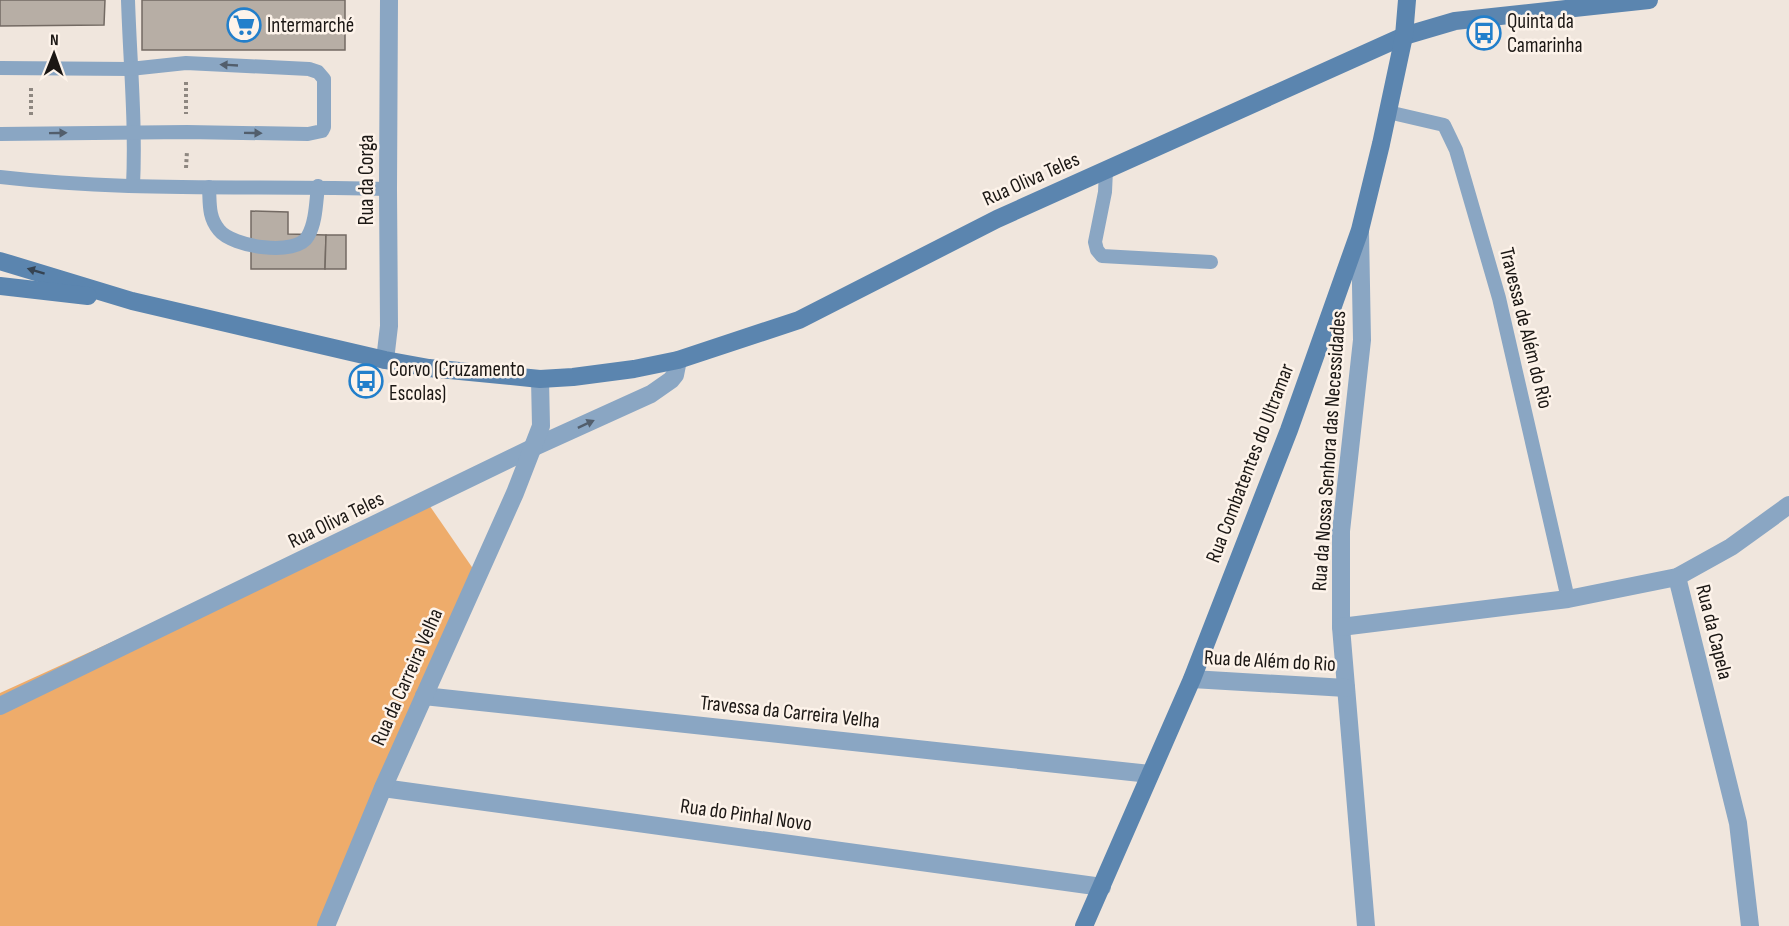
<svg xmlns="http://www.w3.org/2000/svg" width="1789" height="926" viewBox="0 0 1789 926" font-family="'Sofia Sans Condensed',sans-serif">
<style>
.green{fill:#eeac6b}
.building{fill:#b7aea5;stroke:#736a63;stroke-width:1.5}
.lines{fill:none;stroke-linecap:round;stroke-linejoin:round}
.path{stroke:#8e8780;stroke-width:4;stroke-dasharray:3 3;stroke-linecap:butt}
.service{stroke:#8aa6c3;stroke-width:14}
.minor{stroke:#8aa6c3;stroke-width:18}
.secondary{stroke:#5b85af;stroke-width:18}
.oneway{fill:#525e6c}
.oneway2{fill:#354352}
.labels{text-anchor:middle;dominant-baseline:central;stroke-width:5;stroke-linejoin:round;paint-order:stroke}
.poi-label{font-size:21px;fill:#1b1714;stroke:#fdf3ea;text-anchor:start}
.street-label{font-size:21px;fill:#1b1714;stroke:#fdf3ea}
</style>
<rect width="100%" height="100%" fill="#f0e6dd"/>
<path class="green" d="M 425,499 L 476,573 L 329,926 L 0,926 L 0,693 Z"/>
<g class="building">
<path d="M 0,0 L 105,0 L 104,25 L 0,26 Z"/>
<rect x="142" y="0" width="203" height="50"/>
<path d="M 251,211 L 288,212 L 288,234 L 326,235 L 325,269 L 251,269 Z"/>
<path d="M 326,235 L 346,235 L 346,269 L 325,269 Z"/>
</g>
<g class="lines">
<g class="path">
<path d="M 186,82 L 186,114"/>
<path d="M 31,115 L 31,86"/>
<path d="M 186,168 L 187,151"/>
</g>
<g class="service">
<path d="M 128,0 C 130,62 136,124 133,186"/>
<path d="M 0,68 L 130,69 L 186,63 L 309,69 L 318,72 L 324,79 L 324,127 L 322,131 L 308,134 L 187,132 L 0,134"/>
<path d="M 1388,112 L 1444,125 L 1456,150 L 1499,298 L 1568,599"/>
<path d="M 1106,170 L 1105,192 L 1095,242 L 1097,250 L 1102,256 L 1211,262"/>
<path d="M 0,177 C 128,192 259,185 388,189"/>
<path d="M 209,187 C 210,203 208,217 219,230 C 232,247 297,257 308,236 C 316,222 316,202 318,186"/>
</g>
<g class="minor">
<path d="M 1360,231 L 1362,340 L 1341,531 L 1341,627 L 1366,926"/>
<path d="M 385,360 L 389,326 L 388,189 L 389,0"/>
<path d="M 1677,577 L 1738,823 L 1750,926"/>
<path d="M 1341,627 L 1568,599 L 1677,577 L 1731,547 L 1789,505"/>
<path d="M 1192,679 L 1346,688"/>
<path d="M 424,696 L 1150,774"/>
<path d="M 0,706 L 532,448 L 651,394 L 671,380 L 675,375 L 678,360"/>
<path d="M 383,788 L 1102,887"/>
<path d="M 326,926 L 383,788 L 515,493 L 541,426 L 540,379"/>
</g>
<g class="secondary">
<path d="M 0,261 L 132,301 L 385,360 L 429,368 L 540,379 L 573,377 L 634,369 L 678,360 L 799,320 L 997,219 L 1404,36 L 1455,21 L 1649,0"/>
<path d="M 0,286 L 88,296"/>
<path d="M 1084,926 L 1192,679 L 1289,430 L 1360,230 L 1381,144 L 1404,36 L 1407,0"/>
</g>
</g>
<defs><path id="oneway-solid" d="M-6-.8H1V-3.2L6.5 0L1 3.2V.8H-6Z" transform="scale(1.5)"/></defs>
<g class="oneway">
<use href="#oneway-solid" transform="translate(229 65) rotate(-177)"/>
<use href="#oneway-solid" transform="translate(58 133) rotate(-1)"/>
<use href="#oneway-solid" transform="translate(253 133) rotate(1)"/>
<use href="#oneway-solid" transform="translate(586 424) rotate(-25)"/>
</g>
<use class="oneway2" href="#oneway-solid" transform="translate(36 271) rotate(-163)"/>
<defs>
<g id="supermarket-ring" transform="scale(1.725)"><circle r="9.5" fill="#fdf3ea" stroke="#227fcb" stroke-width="1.5"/><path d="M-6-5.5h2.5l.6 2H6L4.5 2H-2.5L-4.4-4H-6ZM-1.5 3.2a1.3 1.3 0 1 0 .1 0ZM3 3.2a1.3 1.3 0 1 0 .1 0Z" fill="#227fcb"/></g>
<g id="bus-ring" transform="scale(1.725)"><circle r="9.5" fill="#fdf3ea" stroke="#227fcb" stroke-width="1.5"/><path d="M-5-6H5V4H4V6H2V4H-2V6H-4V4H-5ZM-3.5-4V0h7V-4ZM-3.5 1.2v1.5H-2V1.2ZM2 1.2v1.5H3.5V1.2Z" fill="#227fcb"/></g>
</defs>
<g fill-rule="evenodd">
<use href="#supermarket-ring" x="244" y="25"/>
<use href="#bus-ring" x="1484" y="33"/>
<use href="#bus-ring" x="366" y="381"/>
</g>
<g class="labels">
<g class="poi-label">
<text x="1507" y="21">Quinta da<tspan x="1507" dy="24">Camarinha</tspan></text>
<text x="267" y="25">Intermarché</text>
<text x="389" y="369">Corvo (Cruzamento<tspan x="389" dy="24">Escolas)</tspan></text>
</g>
<g class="street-label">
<text transform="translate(1031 179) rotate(-24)">Rua Oliva Teles</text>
<text transform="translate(366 180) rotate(-90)">Rua da Corga</text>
<text transform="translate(1526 328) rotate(76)">Travessa de Além do Rio</text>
<text transform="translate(1329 451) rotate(-86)">Rua da Nossa Senhora das Necessidades</text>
<text transform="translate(1250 463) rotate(-69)">Rua Combatentes do Ultramar</text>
<text transform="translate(336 520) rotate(-26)">Rua Oliva Teles</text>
<text transform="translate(1714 632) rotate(76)">Rua da Capela</text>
<text transform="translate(1270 661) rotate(3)">Rua de Além do Rio</text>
<text transform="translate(407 677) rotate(-66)">Rua da Carreira Velha</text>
<text transform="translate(790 712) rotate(6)">Travessa da Carreira Velha</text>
<text transform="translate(746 815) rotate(8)">Rua do Pinhal Novo</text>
</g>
</g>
<g transform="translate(54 54) rotate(1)" stroke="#fdf3ea" stroke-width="4.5" paint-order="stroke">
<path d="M0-4.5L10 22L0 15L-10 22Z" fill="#1b1714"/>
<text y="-9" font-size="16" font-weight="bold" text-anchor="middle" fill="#1b1714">N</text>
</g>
</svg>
